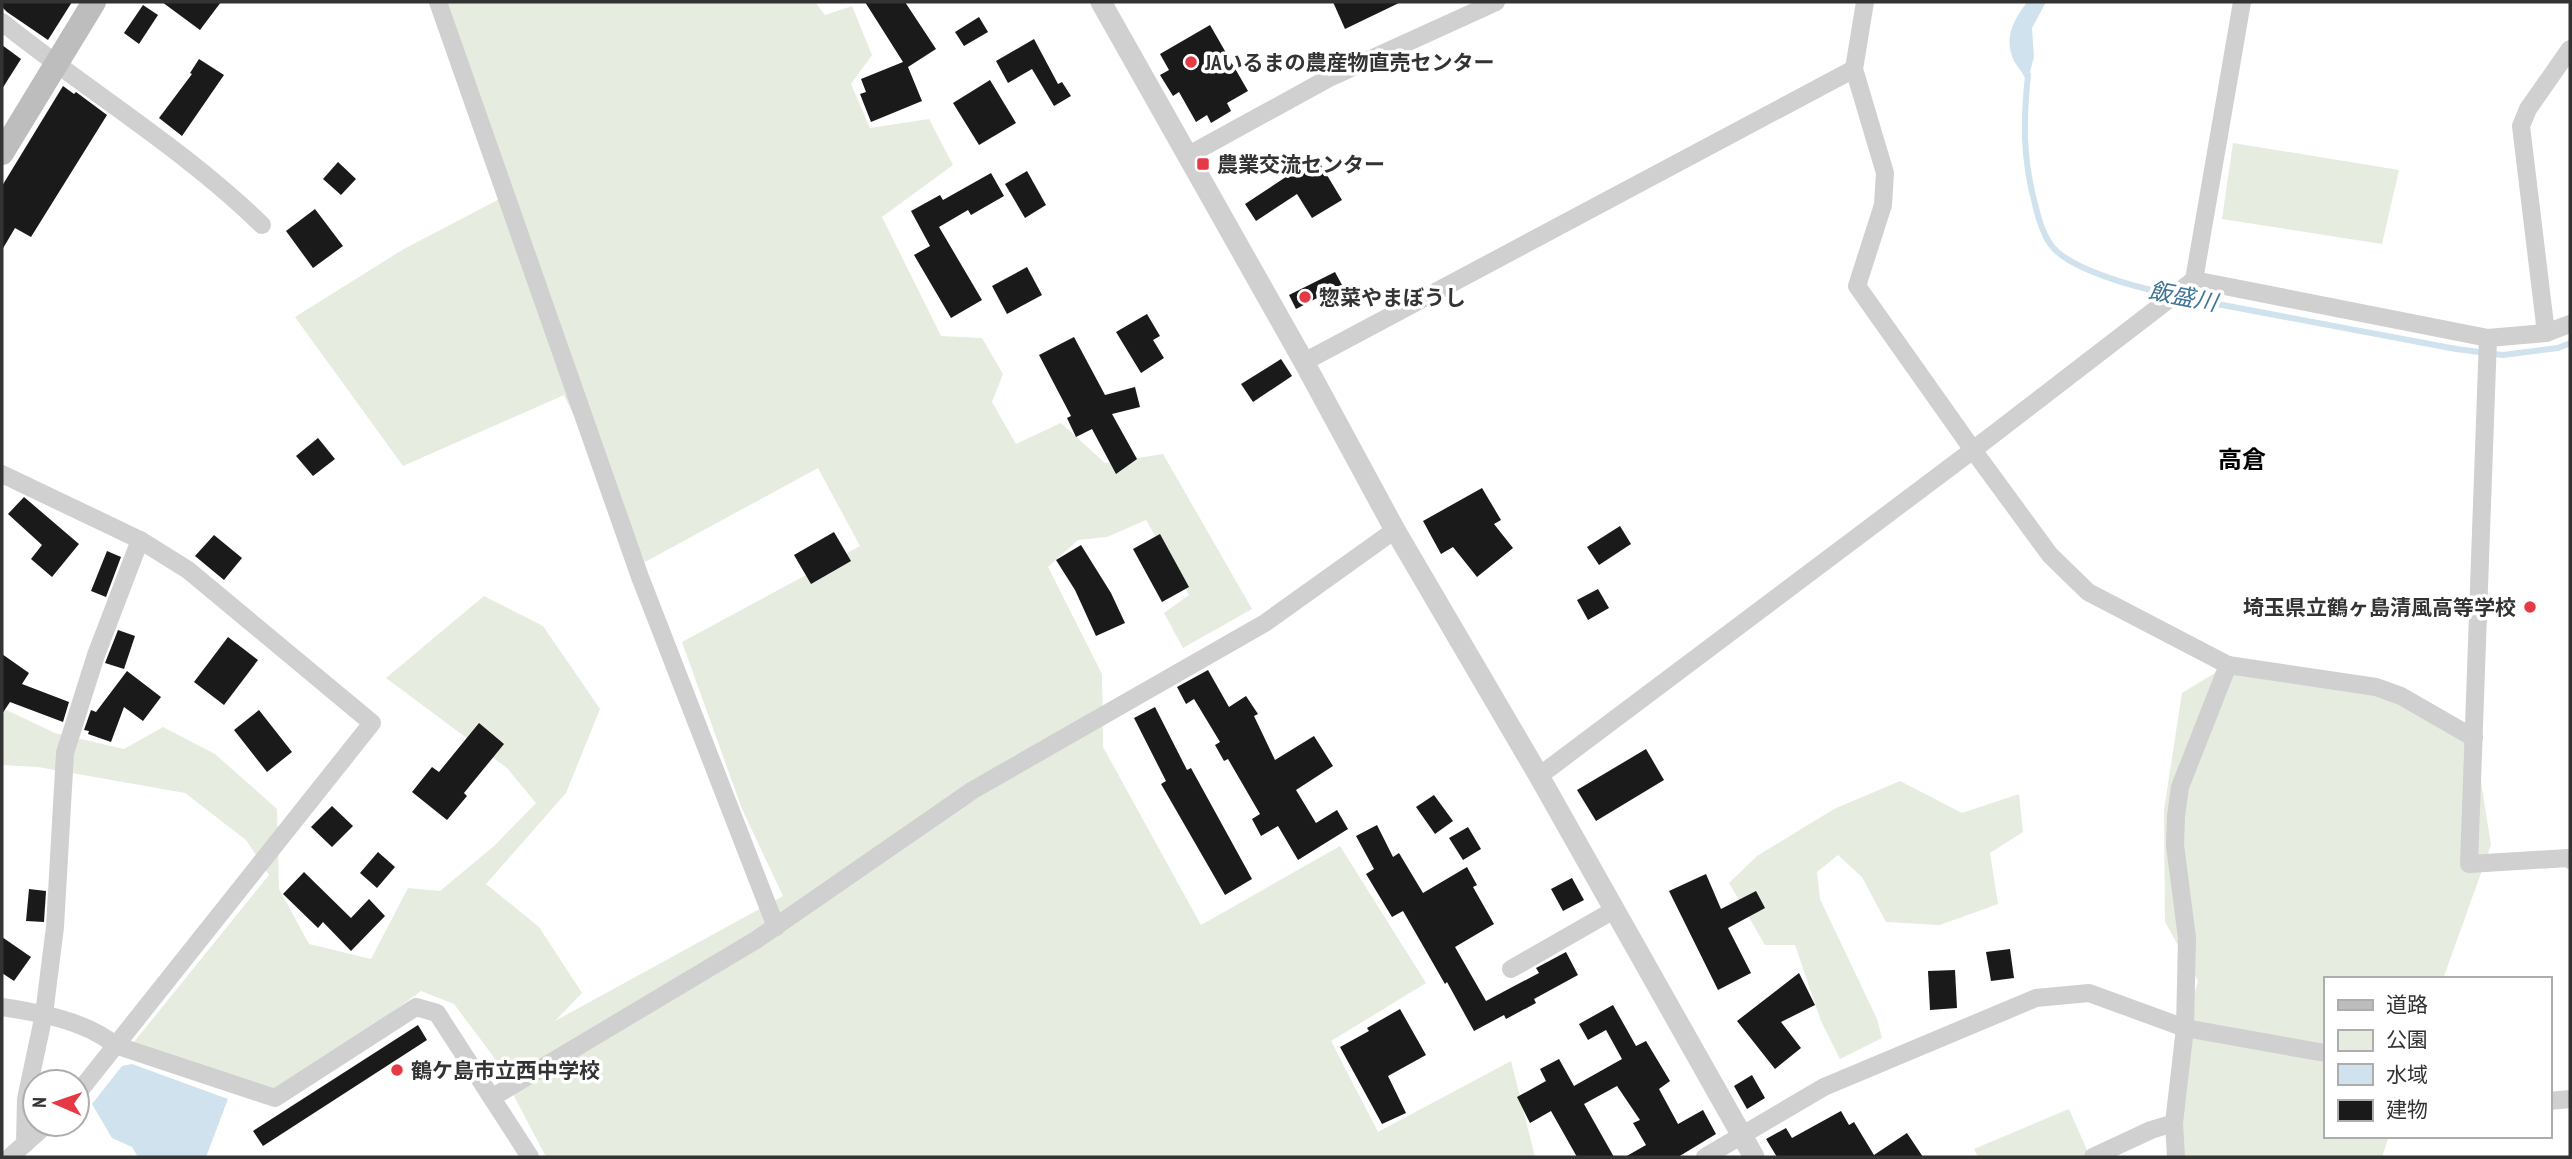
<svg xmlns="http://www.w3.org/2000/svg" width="2572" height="1159" viewBox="0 0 2572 1159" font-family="'PT Sans Narrow','Noto Sans JP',sans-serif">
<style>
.green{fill:#e6ecdf}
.water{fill:#cfe2ee}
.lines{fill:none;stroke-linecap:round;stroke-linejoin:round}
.stream{stroke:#cfe2ee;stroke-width:6}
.building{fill:#1a1a1a}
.minor{stroke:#d0d0d0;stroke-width:18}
.tertiary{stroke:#d0d0d0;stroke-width:21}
.secondary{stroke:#bdbdbd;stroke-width:24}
.poi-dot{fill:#e63946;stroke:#fff;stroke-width:2.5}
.labels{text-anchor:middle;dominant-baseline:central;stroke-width:7;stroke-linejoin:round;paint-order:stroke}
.poi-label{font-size:21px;font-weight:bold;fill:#333;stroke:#fff;text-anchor:start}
.water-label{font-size:23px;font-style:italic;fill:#3f7597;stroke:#fff}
.quarter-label{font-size:24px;font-weight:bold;fill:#000;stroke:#fff}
</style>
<rect width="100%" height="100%" fill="#fff"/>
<g class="green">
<path d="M 446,2 L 815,2 L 825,15 L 852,6 L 872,55 L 851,84 L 870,128 L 929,119 L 953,165 L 882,217 L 941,336 L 982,338 L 1003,374 L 992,402 L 1016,444 L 1061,423 L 1105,463 L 1163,454 L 1252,609 L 1183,648 L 1164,613 L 1189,595 L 1146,520 L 1107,537 L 1078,540 L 1048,567 L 1102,674 L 1103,747 L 1201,925 L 1340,846 L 1426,983 L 1331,1041 L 1378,1132 L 1511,1061 L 1535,1157 L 546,1157 L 493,1056 L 454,1004 L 421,991 L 275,1098 L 134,1042 L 269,875 L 246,840 L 185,793 L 38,767 L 2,765 L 2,708 L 55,733 L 124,749 L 163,727 L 215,754 L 277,809 L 279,889 L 309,944 L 371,959 L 408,888 L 440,891 L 494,846 L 536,803 L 507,768 L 386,678 L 484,596 L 543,626 L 600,709 L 566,793 L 486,884 L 539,927 L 582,993 L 555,1021 L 783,896 L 742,809 L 682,642 L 860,546 L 818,468 L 645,562 L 564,395 L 403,466 L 295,317 L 402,250 L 513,192 Z"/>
<path d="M 2233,143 L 2399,170 L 2382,244 L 2222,219 Z"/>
<path d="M 2228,665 L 2376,687 L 2474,738 L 2491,845 L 2443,979 L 2325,979 L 2325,1136 L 2389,1136 L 2382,1157 L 2176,1157 L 2185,1028 L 2198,981 L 2165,922 L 2164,810 L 2182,693 Z"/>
<path d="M 1900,781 L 1962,813 L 2019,794 L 2023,832 L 1990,853 L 1998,904 L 1940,925 L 1886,922 L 1862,877 L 1838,855 L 1817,872 L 1820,899 L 1877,1019 L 1882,1038 L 1840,1059 L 1821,1021 L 1795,945 L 1765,945 L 1729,883 L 1757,856 L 1834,809 Z"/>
<path d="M 2069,1109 L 2090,1157 L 1978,1157 L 1974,1149 Z"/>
</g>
<g class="water">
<path d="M 2027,2 L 2046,2 L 2032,28 L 2034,57 L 2027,83 C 2024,73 2017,67 2013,59 C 2004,36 2014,20 2027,2 Z"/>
<path d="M 132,1064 L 228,1099 L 206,1157 L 138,1157 L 132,1147 L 112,1138 L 92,1104 L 122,1066 Z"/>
</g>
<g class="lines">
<g class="stream">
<path d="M 2028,75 C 2023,122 2023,159 2035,204 C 2038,217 2043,234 2051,245 C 2069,270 2139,288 2169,294"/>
<path d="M 2180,297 L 2456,349 L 2503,355 L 2558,348 L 2570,343"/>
</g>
</g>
<g class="building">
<path d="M 2,2 L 72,2 L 48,40 L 7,12 L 2,7 Z"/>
<path d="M 162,2 L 221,2 L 200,30 Z"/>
<path d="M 865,2 L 905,2 L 936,49 L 908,67 L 922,101 L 871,122 L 860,94 L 866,92 L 861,79 L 903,62 Z"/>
<path d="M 1333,2 L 1401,2 L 1345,29 Z"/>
<path d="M 143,5 L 158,15 L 139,44 L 124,33 Z"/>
<path d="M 979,17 L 988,32 L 964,46 L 955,32 Z"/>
<path d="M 1210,25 L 1248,91 L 1227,103 L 1231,111 L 1211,123 L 1207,115 L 1196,122 L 1179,92 L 1173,96 L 1160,75 L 1169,70 L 1160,54 Z"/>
<path d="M 1034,39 L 1058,84 L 1062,82 L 1071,96 L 1054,106 L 1032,69 L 1008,83 L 996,61 Z"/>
<path d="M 2,45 L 21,59 L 2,89 Z"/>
<path d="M 199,59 L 224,75 L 182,136 L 159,118 L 192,74 L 190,73 Z"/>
<path d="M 990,80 L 1016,123 L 979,145 L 953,103 Z"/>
<path d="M 63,86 L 74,94 L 76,92 L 107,115 L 31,237 L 15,228 L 2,250 L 2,186 Z"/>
<path d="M 1316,157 L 1342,200 L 1312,218 L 1297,194 L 1256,221 L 1245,204 Z"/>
<path d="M 338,162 L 356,179 L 341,195 L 323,179 Z"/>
<path d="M 1027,171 L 1046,205 L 1025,218 L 1005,184 Z"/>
<path d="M 991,173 L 1004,196 L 971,215 L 968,210 L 939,227 L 982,300 L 951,318 L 914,255 L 930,246 L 911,211 L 940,195 L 943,200 Z"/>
<path d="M 315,209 L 343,246 L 313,268 L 286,231 Z"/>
<path d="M 1027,267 L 1042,295 L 1007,314 L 992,286 Z"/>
<path d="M 1335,272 L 1342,285 L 1296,309 L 1289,295 Z"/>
<path d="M 1147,314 L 1160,336 L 1153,340 L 1164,358 L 1141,373 L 1116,332 Z"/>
<path d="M 1074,337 L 1105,395 L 1135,387 L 1140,407 L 1112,414 L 1137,459 L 1116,474 L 1092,429 L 1076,437 L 1067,418 L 1071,416 L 1039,355 Z"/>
<path d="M 1281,359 L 1292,376 L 1253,402 L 1241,384 Z"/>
<path d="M 318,438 L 335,459 L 313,476 L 296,456 Z"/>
<path d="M 1482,488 L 1501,520 L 1494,524 L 1513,548 L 1477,577 L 1453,547 L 1441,554 L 1423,521 Z"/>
<path d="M 24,497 L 79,544 L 52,577 L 31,559 L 42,545 L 8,514 Z"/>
<path d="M 1620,526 L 1631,544 L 1599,565 L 1587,547 Z"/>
<path d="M 834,532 L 851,561 L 811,584 L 794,555 Z"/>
<path d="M 1160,534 L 1189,587 L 1162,602 L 1133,549 Z"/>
<path d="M 214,535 L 242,558 L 224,580 L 195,556 Z"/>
<path d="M 1081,545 L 1111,593 L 1125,623 L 1096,636 L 1075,590 L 1056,560 Z"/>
<path d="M 107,551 L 121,557 L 106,597 L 91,591 Z"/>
<path d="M 1598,589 L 1609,608 L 1588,620 L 1577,600 Z"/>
<path d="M 118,630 L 135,636 L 124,669 L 105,663 Z"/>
<path d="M 228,637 L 258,660 L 224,705 L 194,682 Z"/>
<path d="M 2,654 L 29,673 L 22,684 L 69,702 L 63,722 L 10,702 L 2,714 Z"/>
<path d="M 1208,670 L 1229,707 L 1246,696 L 1258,714 L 1254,716 L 1275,760 L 1314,736 L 1333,766 L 1296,790 L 1316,823 L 1337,810 L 1348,829 L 1298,860 L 1278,826 L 1261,836 L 1252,819 L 1260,814 L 1228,759 L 1224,761 L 1215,745 L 1220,742 L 1194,699 L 1186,704 L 1177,687 Z"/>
<path d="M 127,671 L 161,697 L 143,721 L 124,707 L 111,742 L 88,734 L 89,731 L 84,730 L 91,710 L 96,712 Z"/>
<path d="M 1155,707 L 1187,770 L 1191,768 L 1252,879 L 1225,895 L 1161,784 L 1166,781 L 1134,718 Z"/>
<path d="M 259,710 L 292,752 L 267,772 L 234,730 Z"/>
<path d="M 479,723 L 504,744 L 464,793 L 467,796 L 447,820 L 412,792 L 432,767 L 439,772 Z"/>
<path d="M 1646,749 L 1664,780 L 1596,821 L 1577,790 Z"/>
<path d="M 1434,795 L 1453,821 L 1435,834 L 1416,807 Z"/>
<path d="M 332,806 L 353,826 L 332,847 L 311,827 Z"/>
<path d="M 1377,825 L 1393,857 L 1399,853 L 1423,893 L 1467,867 L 1477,885 L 1473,887 L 1494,924 L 1455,947 L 1486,1001 L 1539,973 L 1536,968 L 1566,952 L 1578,975 L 1534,999 L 1536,1003 L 1506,1019 L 1504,1015 L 1474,1031 L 1447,982 L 1445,984 L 1403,911 L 1392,917 L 1366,874 L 1374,869 L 1356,836 Z"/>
<path d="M 1468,827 L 1481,849 L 1463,860 L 1449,838 Z"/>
<path d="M 378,852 L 395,867 L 377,888 L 360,873 Z"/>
<path d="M 304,872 L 351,918 L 369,899 L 385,916 L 351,951 L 323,922 L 318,928 L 283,894 Z"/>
<path d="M 1706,874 L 1721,909 L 1756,891 L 1765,908 L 1728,928 L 1751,973 L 1718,990 L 1669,891 Z"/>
<path d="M 1572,878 L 1584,900 L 1563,911 L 1551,889 Z"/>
<path d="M 29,889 L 46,891 L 44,922 L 26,921 Z"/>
<path d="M 2,937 L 31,957 L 14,981 L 2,973 Z"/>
<path d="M 2010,949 L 2014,978 L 1991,981 L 1986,952 Z"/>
<path d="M 1955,970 L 1957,1008 L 1930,1010 L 1928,971 Z"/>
<path d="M 1799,973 L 1815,1005 L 1781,1022 L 1801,1048 L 1775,1069 L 1737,1021 Z"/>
<path d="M 1613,1005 L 1636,1046 L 1646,1041 L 1670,1081 L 1659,1089 L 1678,1124 L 1703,1110 L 1716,1134 L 1678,1157 L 1625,1157 L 1646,1145 L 1633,1123 L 1640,1120 L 1617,1086 L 1584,1104 L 1614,1157 L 1577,1157 L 1551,1111 L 1530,1123 L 1517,1097 L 1546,1081 L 1540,1069 L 1559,1059 L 1574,1086 L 1622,1059 L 1606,1030 L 1588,1040 L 1579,1024 Z"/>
<path d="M 1400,1009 L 1426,1055 L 1388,1076 L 1406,1113 L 1382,1124 L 1340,1047 L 1369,1031 L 1367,1028 Z"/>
<path d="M 418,1025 L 427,1040 L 263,1146 L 253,1131 Z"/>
<path d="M 1752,1075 L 1765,1098 L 1747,1109 L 1734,1086 Z"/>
<path d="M 1841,1111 L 1849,1125 L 1854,1122 L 1874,1155 L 1907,1133 L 1923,1157 L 1777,1157 L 1766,1139 L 1786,1128 L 1792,1138 Z"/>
</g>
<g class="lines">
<g class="minor">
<path d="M 438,2 L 640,577 L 776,927"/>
<path d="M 1865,2 L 1854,69 L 1885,173 L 1883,205 L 1857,286 L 1973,450 L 2050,555 L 2088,592 L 2228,665 L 2376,687 L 2401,696 L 2474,738"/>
<path d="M 2,22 C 88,91 183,148 262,225"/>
<path d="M 1187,156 L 1329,78 L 1496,2"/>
<path d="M 2194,280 L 2488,338 L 2546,333 L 2570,324"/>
<path d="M 2546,333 L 2521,126 L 2528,109 L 2570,49"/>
<path d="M 2488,338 L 2469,864 L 2568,858 L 2570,860"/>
<path d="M 1304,362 L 1854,69"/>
<path d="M 2,474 L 140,540 L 188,570 L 372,723 L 77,1094"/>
<path d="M 1539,776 L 1973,450 L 2194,280 L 2242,2"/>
<path d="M 1511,969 L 1614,910"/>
<path d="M 2,1007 C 40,1013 84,1020 115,1045 L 275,1098 L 416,1007 L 437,1013 L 530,1157"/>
<path d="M 493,1097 L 756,940 L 973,790 L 1265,623 L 1395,530"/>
<path d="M 2549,1101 L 2570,1099"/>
<path d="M 25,1144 L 26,1099 L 44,1014 L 55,927 L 65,753 L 96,655 L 140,540"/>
<path d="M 10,1157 L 47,1124"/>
<path d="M 1705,1157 L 1824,1087 L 2036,998 L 2089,993 L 2185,1028 L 2325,1053"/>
<path d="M 2093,1157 L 2151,1130 L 2174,1123"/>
<path d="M 2176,1157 L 2174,1123 L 2185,1028 L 2187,938 L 2175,845 L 2176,816 L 2180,787 L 2228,665"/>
</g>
<path class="tertiary" d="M 1101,2 L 1304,362 L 1395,530 L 1539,776 L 1754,1157"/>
<path class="secondary" d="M 2,153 L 94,2"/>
</g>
<g class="poi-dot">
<circle cx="1191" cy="62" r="7"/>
<rect x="1196" y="157" width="14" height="14" rx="3.5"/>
<circle cx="1305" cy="297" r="7"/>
<circle cx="2530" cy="607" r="7"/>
<circle cx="397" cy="1070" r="7"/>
</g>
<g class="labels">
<g class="poi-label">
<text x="1205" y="62">JAいるまの農産物直売センター</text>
<text x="1217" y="164">農業交流センター</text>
<text x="1319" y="297">惣菜やまぼうし</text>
<text x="2516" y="607" text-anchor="end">埼玉県立鶴ヶ島清風高等学校</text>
<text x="411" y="1070">鶴ケ島市立西中学校</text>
</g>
<g class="water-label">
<text transform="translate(2183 296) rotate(11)">飯盛川</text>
</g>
<g class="quarter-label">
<text x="2242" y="459">高倉</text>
</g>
</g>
<rect width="2572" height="1159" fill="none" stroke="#333333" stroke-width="7"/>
<rect x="2324" y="977" width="228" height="161" fill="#ffffff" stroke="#adadad" stroke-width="2"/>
<rect x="2338" y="1000" width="35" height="10" fill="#bdbdbd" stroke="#adadad" stroke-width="2"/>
<text x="2386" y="1012" font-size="21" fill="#333333">道路</text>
<rect x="2338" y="1030" width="35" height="21" fill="#e6ecdf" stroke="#adadad" stroke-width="2"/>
<text x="2386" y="1047" font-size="21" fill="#333333">公園</text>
<rect x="2338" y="1064" width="35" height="21" fill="#cfe2ee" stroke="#adadad" stroke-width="2"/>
<text x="2386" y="1082" font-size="21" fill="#333333">水域</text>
<rect x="2338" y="1100" width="35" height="21" fill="#1a1a1a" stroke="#adadad" stroke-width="2"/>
<text x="2386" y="1117" font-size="21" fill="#333333">建物</text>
<g transform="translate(56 1103) rotate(272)"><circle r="33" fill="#ffffff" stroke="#adadad" stroke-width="2"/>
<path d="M0-5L12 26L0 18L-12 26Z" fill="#e63946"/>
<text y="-10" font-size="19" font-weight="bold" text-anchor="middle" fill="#333333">N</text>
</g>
</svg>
